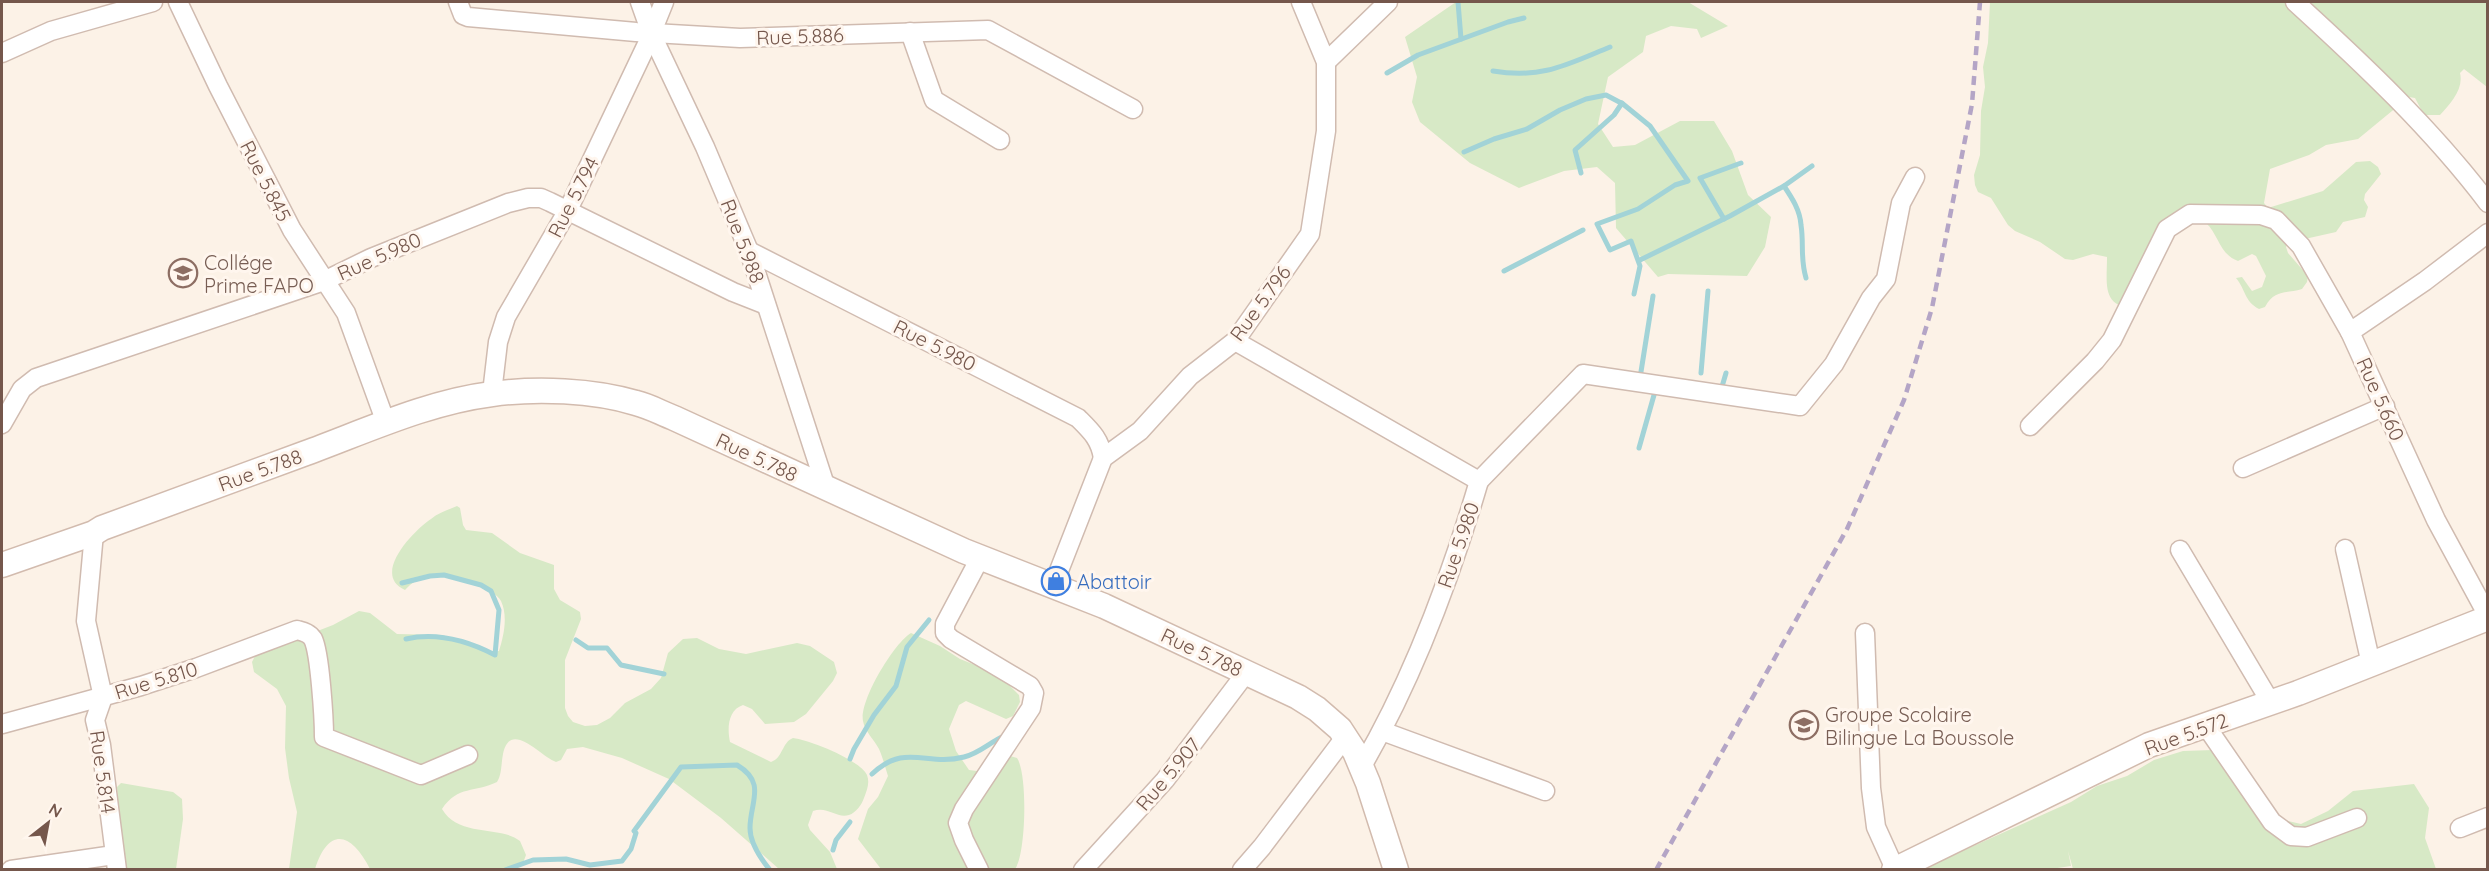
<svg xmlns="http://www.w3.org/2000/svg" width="2489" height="871" viewBox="0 0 2489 871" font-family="Quicksand,sans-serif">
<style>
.green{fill:#d7e9c6}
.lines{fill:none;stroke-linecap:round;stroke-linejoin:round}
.stream{stroke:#a2d3d7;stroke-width:5}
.street-casing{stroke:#d0bbb0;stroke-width:21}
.secondary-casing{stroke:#d2bbae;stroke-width:27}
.street{stroke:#fff;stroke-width:18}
.secondary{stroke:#fff;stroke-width:24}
.rail{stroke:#b4a5c6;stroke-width:4.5;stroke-dasharray:9 6;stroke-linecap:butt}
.labels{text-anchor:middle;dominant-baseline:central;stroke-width:6;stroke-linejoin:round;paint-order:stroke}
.street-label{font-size:20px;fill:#75574c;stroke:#fff6ee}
.education-label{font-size:20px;fill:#785e54;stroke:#fff6ee;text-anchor:start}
.shop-label{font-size:20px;fill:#366cbe;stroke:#fff6ee;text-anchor:start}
</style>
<rect width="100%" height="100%" fill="#fcf2e7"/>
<g class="green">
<path d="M 1456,2 L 1688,2 L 1728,26 L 1701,38 L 1697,29 L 1671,26 L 1646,36 L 1643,52 L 1608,77 L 1598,124 L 1613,147 L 1635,145 L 1680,121 L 1714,121 L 1732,151 L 1748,195 L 1771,217 L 1765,247 L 1747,276 L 1668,274 L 1658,277 L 1616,228 L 1615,183 L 1597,167 L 1564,171 L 1519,188 L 1470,163 L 1420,122 L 1412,102 L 1417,77 L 1405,37 Z"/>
<path d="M 1990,2 L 2487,2 L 2487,87 L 2464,69 L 2460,73 C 2464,89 2450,104 2440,115 L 2424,115 L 2415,98 L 2409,97 L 2358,139 L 2326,145 L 2309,155 L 2270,169 L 2264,203 L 2268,208 L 2323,191 L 2356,162 L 2370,161 L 2378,167 L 2381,174 L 2365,194 L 2364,200 L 2368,207 L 2365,217 L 2343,222 L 2336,232 L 2287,243 L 2286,247 L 2288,253 L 2308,276 L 2307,282 L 2302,289 C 2285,294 2275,289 2265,307 L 2259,309 C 2244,301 2246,290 2236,278 L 2242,277 L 2252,291 L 2262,287 L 2266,276 L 2256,256 L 2252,254 L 2238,261 C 2219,254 2219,235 2206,223 C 2202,219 2195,216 2189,212 L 2168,226 L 2143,299 L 2137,309 C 2101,307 2107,285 2107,257 L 2093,254 L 2073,260 L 2065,259 L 2040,242 L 2015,231 L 2008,225 L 1991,198 L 1978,192 L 1975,185 L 1974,175 L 1980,155 L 1981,111 L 1985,87 L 1983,67 L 1988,43 Z"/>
<path d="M 457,506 L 460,508 L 463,525 L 466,530 L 492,533 L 520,553 L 554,565 L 554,589 L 560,600 L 580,612 L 581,619 L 565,660 L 565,708 L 568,716 L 573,722 L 585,726 L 597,725 L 610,718 L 625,703 L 651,689 L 661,678 L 668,653 L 683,639 L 697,638 L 719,649 L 746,654 L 797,643 L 810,646 L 834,662 L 837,673 L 833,681 L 806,714 L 794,722 L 765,724 L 752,709 L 743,705 C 728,710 727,728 730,742 L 771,762 C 783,758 782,742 793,738 C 810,740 860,760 867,775 C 870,783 867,790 864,798 C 862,804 856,813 849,815 C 837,819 828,806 813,811 L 808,825 L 810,830 L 830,852 L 837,869 L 779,869 L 721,818 L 669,779 L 622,758 L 583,747 L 567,749 L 561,760 L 556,762 C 541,757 510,719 503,754 C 501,764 502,774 497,782 C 475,793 458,785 442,809 C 459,838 500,825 520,841 L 526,855 L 523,863 L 516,869 L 370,869 C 352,833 329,825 315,869 L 289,869 L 297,812 L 289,778 L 285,748 L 286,706 L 277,689 L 254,672 L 252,662 L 255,656 L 263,652 L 333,625 L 359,611 L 370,613 L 397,634 L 442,635 L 491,652 L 499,651 C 504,635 508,616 501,601 C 494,587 447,573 433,575 C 421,577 412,582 405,590 C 371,575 413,531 431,519 C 438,513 448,510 457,506 Z"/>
<path d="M 911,633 L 940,646 L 960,659 L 998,674 L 1019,695 L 1020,702 L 1013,716 L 1006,719 L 966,701 L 959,705 L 949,729 L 956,751 L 969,770 L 977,771 L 1003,754 L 1017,758 C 1028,774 1026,855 1015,869 L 881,869 L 858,839 L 868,809 L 878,797 L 888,776 C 885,767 883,758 879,749 C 874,739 865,732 863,721 C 859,701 894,643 911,633 Z"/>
<path d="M 2213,750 L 2270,817 L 2301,824 L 2328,811 L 2353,791 L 2414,784 L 2429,808 L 2425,838 L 2436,869 L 2073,869 L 2068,851 L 2071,866 L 2044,870 L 1925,870 L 1940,861 L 2071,802 L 2097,786 L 2127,776 L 2154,760 L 2183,751 Z"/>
<path d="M 121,783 L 173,792 L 182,799 L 183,819 L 176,869 L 123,869 L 117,787 Z"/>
</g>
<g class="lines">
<g class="stream">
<path d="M 1458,2 L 1461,39"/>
<path d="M 1493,71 C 1542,79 1566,65 1610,47"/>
<path d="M 1387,73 L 1418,55 L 1508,22 L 1524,18"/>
<path d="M 1464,152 L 1494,139 L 1527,129 L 1560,110 L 1586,99 L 1606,95 L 1623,104 L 1650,126 L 1688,181 L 1675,185 L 1638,209 L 1597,224 L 1610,250 L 1631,241 L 1640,266 L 1634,294"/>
<path d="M 1581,173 L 1575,150 L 1614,115 L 1622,103"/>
<path d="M 1784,186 C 1792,198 1800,210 1801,225 C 1804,244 1800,258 1806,278"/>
<path d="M 1724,219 L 1700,178 L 1741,163"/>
<path d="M 1640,260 L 1730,216 L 1784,186 L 1812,166"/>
<path d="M 1504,271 L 1583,230"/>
<path d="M 1701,373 L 1708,291"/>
<path d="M 1640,378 L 1653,296"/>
<path d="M 1721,390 L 1726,373"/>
<path d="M 1639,448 L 1656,388"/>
<path d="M 402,583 L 430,576 L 444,575 L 481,585 L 491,591 L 499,610 L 495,655 C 466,640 437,632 406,639"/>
<path d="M 576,640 L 588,648 L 607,648 L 621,665 L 664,674"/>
<path d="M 850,759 L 854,749 L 874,715 L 896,686 L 907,647 L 929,620"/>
<path d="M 872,774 C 906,742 926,767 964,757 C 980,753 990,742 1004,736"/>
<path d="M 833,850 L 836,840 L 850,822"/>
<path d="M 505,870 L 533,860 L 566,859 L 590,865 L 622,861 L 631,849 L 636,833 L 634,831 L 681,767 L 737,765 C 767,783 750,802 750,828 C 750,842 761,859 770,870"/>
</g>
<g class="street-casing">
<g id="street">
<path d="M 178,2 L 218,86 L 292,230 L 346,313 L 386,423"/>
<path d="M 458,2 L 463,15 L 468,17 L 636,32 L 740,38 L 988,30 L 1133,109"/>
<path d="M 640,2 L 651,33 L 705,147 L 749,251 L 826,488"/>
<path d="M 2295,2 C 2363,64 2432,129 2488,203"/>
<path d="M 910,32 L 934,100 L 1000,140"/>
<path d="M 2,53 L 51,31 L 153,2"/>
<path d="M 1326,62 L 1388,2"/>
<path d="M 2488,233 L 2425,281 L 2350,332 L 2436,520 L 2488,616"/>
<path d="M 749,251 L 1078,418 C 1091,431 1100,439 1103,458"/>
<path d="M 1235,341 L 1479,481 C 1451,576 1413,679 1362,766"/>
<path d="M 492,393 L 498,342 L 506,317 L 568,210 L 647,44 L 664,2"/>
<path d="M 2,424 L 22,389 L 36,378 L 324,281 L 371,258 L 508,203 L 528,198 L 541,198 L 550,202 L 733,292 L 766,305"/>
<path d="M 2030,426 L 2095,361 L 2112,340 L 2167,229 L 2190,214 L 2261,215 L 2276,220 L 2301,246 L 2350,332"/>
<path d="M 2243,468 L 2385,406"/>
<path d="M 1479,481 L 1583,374 L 1800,406 L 1834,364 L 1871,298 L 1886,279 L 1901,203 L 1915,177"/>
<path d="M 94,533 L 86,621 L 103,697 L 95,720 L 101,745 L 117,870"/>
<path d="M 2345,549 L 2371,664"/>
<path d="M 2180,550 L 2271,703"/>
<path d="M 1053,586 L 1103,458 L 1140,431 L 1190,376 L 1235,341 L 1310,234 L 1326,131 L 1326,62 L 1301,2"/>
<path d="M 1865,633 L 1871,788 L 1876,827 L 1895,869"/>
<path d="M 2,724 L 141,686 L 196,668 L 297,630 C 304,632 309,633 313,639 C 320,653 324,719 324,737 L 421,775 L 468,755"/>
<path d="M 2206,726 L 2272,822 L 2291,836 L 2307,837 L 2357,818"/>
<path d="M 1382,731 L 1545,791"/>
<path d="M 2460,828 L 2488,817"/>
<path d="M 11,870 L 114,855"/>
<path d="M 979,870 L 964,840 L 958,823 L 964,809 L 1031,708 L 1034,693 L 1030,686 L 951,639 L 945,633 L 945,624 L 980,558"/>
<path d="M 1083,870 L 1165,780 L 1246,673"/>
<path d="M 1242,870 L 1262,847 L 1346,736"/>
</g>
</g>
<g class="secondary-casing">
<g id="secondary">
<path d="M 2,565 L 94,533 L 102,528 C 170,503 238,478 306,453 C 366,431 428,402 492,394 C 536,388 593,390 636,403 C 649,406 661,413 674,418 L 964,551 L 1104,606 L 1298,697 L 1317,709 L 1340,729 L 1355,752 L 1368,783 L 1396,870"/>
<path d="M 1894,870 L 2149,745 L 2298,693 L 2488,618"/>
</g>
</g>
<use href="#street" class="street"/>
<use href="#secondary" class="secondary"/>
<path class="rail" d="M 1656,870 L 1847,529 L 1904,400 L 1932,308 L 1972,104 L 1980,2"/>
</g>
<defs>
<g id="school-ring" transform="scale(1.5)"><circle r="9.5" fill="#fff6ee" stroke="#8d6e63" stroke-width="1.5"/><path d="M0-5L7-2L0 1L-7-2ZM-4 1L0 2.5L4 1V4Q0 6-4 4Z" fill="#8d6e63"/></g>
<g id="shop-ring" transform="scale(1.5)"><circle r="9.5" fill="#fff6ee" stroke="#3f7fe0" stroke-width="1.5"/><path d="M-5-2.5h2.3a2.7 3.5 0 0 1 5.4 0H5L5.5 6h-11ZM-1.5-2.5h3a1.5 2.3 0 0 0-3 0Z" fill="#3f7fe0"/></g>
</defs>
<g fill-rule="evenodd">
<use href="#school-ring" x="183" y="273"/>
<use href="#shop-ring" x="1056" y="581"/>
<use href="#school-ring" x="1804" y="725"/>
</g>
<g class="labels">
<g class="street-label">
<text transform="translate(800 36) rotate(-2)">Rue 5.886</text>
<text transform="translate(266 181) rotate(63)">Rue 5.845</text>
<text transform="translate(573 197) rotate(-63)">Rue 5.794</text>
<text transform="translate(743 241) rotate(69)">Rue 5.988</text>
<text transform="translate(379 256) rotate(-24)">Rue 5.980</text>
<text transform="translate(1260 303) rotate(-54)">Rue 5.796</text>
<text transform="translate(935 345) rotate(27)">Rue 5.980</text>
<text transform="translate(2381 399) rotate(66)">Rue 5.660</text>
<text transform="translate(757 457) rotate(25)">Rue 5.788</text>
<text transform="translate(260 470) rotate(-20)">Rue 5.788</text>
<text transform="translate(1458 545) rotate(-71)">Rue 5.980</text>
<text transform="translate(1202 652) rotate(25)">Rue 5.788</text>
<text transform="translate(156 680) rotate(-17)">Rue 5.810</text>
<text transform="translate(2186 734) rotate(-20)">Rue 5.572</text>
<text transform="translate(103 772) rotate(82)">Rue 5.814</text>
<text transform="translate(1168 774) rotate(-50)">Rue 5.907</text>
</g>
<g class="education-label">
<text x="204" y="262">Collége<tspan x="204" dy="23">Prime FAPO</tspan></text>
<text x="1825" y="714">Groupe Scolaire<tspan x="1825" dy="23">Bilingue La Boussole</tspan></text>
</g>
<g class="shop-label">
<text x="1077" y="581">Abattoir</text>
</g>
</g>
<rect width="2489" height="871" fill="none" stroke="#75574c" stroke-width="6"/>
<g transform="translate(48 823) rotate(31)" stroke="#fff6ee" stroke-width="4.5" paint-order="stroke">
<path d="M0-4.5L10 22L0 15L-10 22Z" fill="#75574c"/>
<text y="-9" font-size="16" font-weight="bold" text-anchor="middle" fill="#75574c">N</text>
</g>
</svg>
